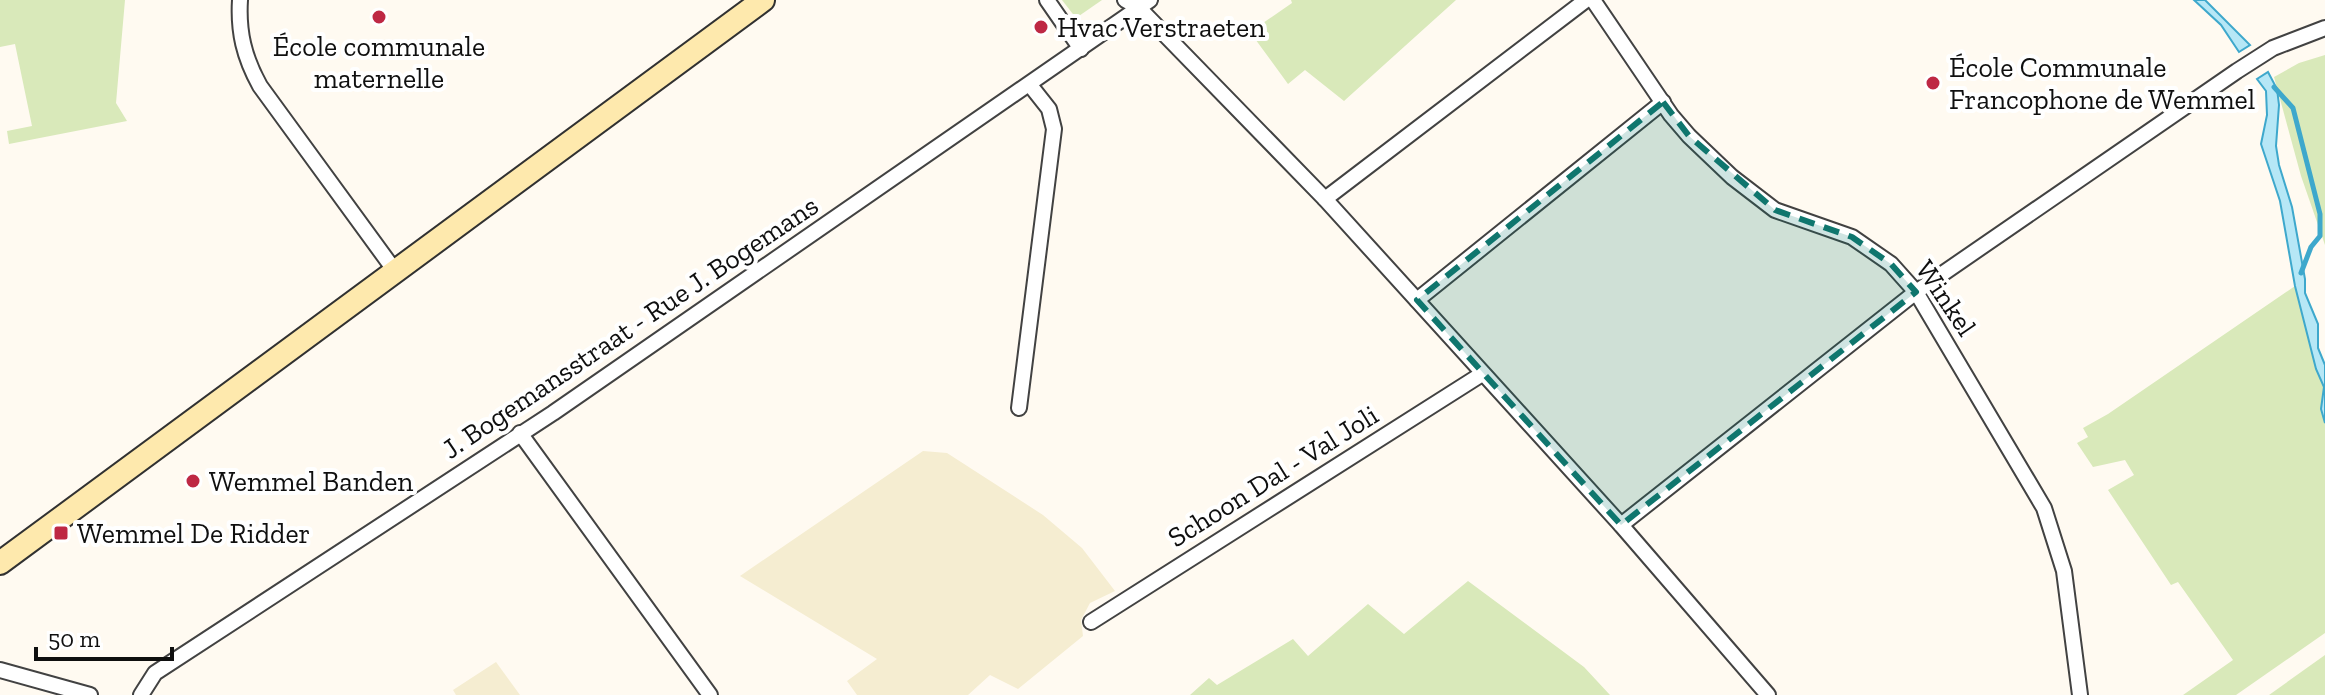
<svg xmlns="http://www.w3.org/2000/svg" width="2325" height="695" viewBox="0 0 2325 695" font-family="'Zilla Slab',serif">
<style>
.farmland{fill:#f5edd1}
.green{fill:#d9e9ba}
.water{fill:#b6e7f6;stroke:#3ea8cc;stroke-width:2}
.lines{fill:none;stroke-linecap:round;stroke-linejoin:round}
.stream{stroke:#3ea8cc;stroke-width:5}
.street-casing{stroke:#424242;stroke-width:18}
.secondary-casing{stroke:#313131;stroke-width:26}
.street{stroke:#fff;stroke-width:14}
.secondary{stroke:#fee9ad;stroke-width:22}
.marked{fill:#0f766e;fill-opacity:0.2;stroke:#0f766e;stroke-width:6;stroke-dasharray:16 10;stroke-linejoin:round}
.poi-dot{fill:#be2844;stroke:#fff;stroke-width:3}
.labels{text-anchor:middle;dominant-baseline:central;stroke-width:8;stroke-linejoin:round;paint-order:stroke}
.poi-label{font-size:28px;fill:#0f0f0f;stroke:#fff;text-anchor:start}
.street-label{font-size:28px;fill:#0f0f0f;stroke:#fff}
</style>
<rect width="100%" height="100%" fill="#fffaf1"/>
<g class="farmland">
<path d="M 923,451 L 947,453 L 1043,515 L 1082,548 L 1115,591 L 1090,603 L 1081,620 L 1083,636 L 1018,689 L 990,675 L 968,695 L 857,695 L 847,681 L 877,659 L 740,576 Z"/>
<path d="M 496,662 L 520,695 L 456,695 L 453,690 Z"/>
</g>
<g class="green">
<path d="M 0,0 L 125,0 L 116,103 L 127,121 L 9,144 L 7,131 L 32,126 L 15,44 L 0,47 Z"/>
<path d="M 1062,0 L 1102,0 L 1076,18 Z"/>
<path d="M 1291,0 L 1456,0 L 1344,101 L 1305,70 L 1288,84 L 1250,32 L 1292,3 Z"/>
<path d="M 2325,55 L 2325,245 L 2301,176 L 2274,77 L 2299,63 Z"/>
<path d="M 2295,286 L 2325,393 L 2321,409 L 2325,423 L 2325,633 L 2236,695 L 2183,695 L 2233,660 L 2178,582 L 2171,585 L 2108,490 L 2134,475 L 2125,460 L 2093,467 L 2077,443 L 2088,437 L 2083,428 L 2108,414 Z"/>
<path d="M 1468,581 L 1584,667 L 1610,695 L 1190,695 L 1209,678 L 1217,685 L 1293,639 L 1308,656 L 1368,604 L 1404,634 Z"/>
<path d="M 2325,655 L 2325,695 L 2269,695 Z"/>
</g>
<g class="water">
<path d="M 2194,0 L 2205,0 L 2250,45 L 2239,52 L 2221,25 Z"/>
<path d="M 2268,72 L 2277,89 L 2279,105 L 2276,146 L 2279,165 L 2292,207 L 2305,279 L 2305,293 L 2318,324 L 2318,348 L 2325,365 L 2325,423 L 2321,409 L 2324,387 L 2316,369 L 2295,286 L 2280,201 L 2261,144 L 2267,115 L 2266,91 L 2257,79 Z"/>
</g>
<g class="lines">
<path class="stream" d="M 2274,87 L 2293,108 L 2320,214 L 2320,236 L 2311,247 L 2301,273"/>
<g class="street-casing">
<g id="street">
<path d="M 240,0 C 238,32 244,57 260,86 L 395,271"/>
<path d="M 1047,0 L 1081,49"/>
<path d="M 1125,0 L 1139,8 L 1325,199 L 1621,525 L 1768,695"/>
<path d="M 1593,0 L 1671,115 L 1689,136 L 1732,177 L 1775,210 L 1852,237 L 1891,264 L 1916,292 L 2044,508 L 2064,571 L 2080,695"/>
<path d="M 1325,199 L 1586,0"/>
<path d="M 1417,300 L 1663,102"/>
<path d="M 1019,408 L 1054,129 L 1049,109 L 1030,85"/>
<path d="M 520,433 L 710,695"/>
<path d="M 1621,525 L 1916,292 L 2237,71 L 2273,48 L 2325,28"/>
<path d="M 1091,622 L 1482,374"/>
<path d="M 0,670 L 90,695"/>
<path d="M 141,695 L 155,673 L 553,413 L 1150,0"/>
</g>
</g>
<g class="secondary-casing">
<path id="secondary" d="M 0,563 L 763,0"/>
</g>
<use href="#street" class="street"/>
<use href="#secondary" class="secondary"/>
</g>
<path class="marked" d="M 1663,102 L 1689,136 L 1775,210 L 1852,237 L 1891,264 L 1916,292 L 1621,525 L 1417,300 Z"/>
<g class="poi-dot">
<circle cx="379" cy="17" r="8"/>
<circle cx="1041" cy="27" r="8"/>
<circle cx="1933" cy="83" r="8"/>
<circle cx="193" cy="481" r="8"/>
<rect x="53" y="525" width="16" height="16" rx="4"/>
</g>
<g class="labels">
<g class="poi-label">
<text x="1057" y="27">Hvac Verstraeten</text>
<text x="379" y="46" text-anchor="middle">École communale<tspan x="379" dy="32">maternelle</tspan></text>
<text x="1949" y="67">École Communale<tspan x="1949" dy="32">Francophone de Wemmel</tspan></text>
<text x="209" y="481">Wemmel Banden</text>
<text x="77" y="533">Wemmel De Ridder</text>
</g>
<g class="street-label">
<text transform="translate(1946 298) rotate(56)">Winkel</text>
<text transform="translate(630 327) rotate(-34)">J. Bogemansstraat - Rue J. Bogemans</text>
<text transform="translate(1273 476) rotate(-32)">Schoon Dal - Val Joli</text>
</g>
</g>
<path d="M36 647v12h136v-12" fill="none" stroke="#0f0f0f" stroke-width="4"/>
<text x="48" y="647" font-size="24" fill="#0f0f0f" stroke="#ffffff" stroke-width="6" paint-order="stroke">50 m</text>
</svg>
